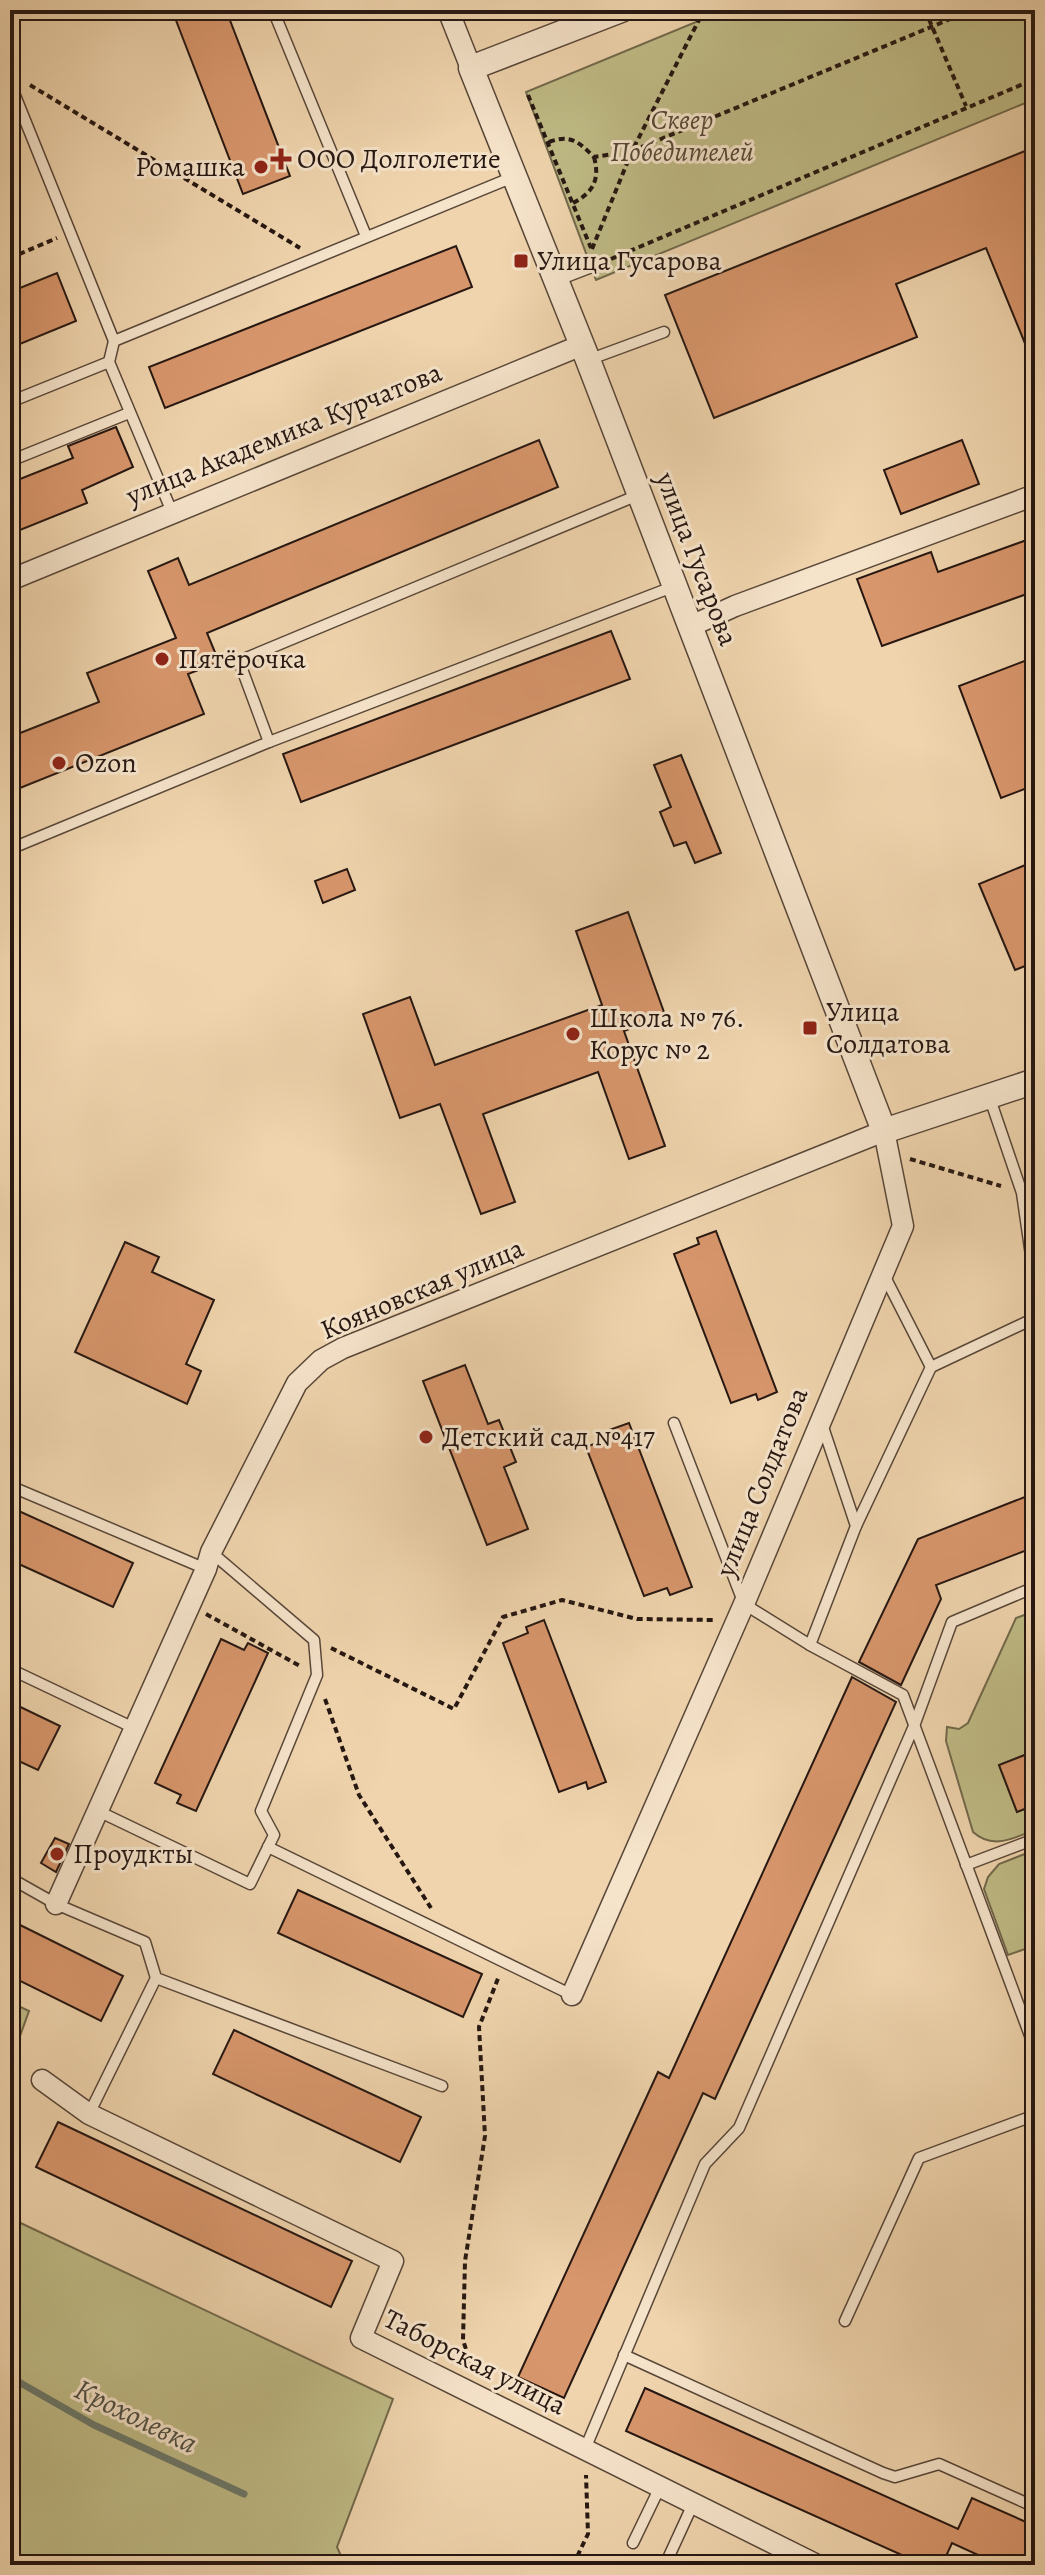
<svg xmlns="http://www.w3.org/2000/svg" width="1045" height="2575" viewBox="0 0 1045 2575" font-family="Alegreya,serif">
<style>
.green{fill:#bfbb86;stroke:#72694c;stroke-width:2}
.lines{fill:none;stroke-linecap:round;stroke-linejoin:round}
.stream{stroke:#6c786a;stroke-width:7}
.building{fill:#d8966c;stroke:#261712;stroke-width:2}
.service-casing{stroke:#584639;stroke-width:13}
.minor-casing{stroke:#584639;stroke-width:23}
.tertiary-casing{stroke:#584639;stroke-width:27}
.path{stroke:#261712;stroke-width:4;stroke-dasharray:6 4;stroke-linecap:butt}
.service{stroke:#f5e3ca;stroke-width:10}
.minor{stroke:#f5e3ca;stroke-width:20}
.tertiary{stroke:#f5e3ca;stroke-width:24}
.poi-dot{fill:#8f2418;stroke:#f5e3ca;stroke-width:3}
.labels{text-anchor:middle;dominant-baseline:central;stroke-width:6;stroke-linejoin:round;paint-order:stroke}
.park-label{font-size:28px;font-style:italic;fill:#544835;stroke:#f5e3ca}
.poi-label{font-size:28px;fill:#261712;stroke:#f5e3ca;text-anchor:start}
.street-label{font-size:28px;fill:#261712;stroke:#f5e3ca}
.water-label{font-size:30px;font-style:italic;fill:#4f5045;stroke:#f5e3ca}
</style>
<rect width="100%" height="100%" fill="#efd4ad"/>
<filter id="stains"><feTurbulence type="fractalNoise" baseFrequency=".0025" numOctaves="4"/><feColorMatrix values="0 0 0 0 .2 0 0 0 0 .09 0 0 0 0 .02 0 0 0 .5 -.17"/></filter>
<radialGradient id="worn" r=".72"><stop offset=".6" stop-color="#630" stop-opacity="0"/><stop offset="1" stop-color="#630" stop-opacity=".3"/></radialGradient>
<g class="green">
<path d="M 725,10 L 1035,10 L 1035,99 L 596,280 L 526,92 Z"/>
<path d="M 1035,1611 L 1035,1751 L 999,1765 L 1017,1812 L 1035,1805 L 1035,1830 C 1013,1838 993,1850 973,1832 L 946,1741 L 947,1727 L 959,1729 L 968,1723 L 1016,1618 Z"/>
<path d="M 1035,1850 L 1035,1974 L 1025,1949 L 1008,1955 L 984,1889 L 988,1877 L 999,1864 Z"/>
<path d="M 10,2002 L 29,2011 L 10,2064 Z"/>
<path d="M 10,2218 L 393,2399 L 337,2547 L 345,2565 L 10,2565 Z"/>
</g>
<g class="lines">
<path class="stream" d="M 10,2377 L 94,2425 L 244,2494"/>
</g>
<g class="building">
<path d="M 172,10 L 226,10 L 290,176 L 243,194 Z"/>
<path d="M 1035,147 L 1035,368 L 986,248 L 896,284 L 917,337 L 714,418 L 665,295 Z"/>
<path d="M 456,246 L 472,287 L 165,408 L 149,367 Z"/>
<path d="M 57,273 L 76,321 L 10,348 L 10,292 Z"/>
<path d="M 116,427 L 133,467 L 82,490 L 87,503 L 10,534 L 10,483 L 73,458 L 68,446 Z"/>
<path d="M 539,440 L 558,487 L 207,633 L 219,662 L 188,674 L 204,714 L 10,792 L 10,737 L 99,702 L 87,673 L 176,638 L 148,571 L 178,558 L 189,585 Z"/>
<path d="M 962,440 L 979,484 L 901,514 L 884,470 Z"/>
<path d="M 1035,537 L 1035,591 L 882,646 L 857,579 L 931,552 L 938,572 Z"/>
<path d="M 611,631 L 630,679 L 301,802 L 283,754 Z"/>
<path d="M 1035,657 L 1035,785 L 1001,798 L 959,686 Z"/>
<path d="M 681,755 L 721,853 L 695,863 L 686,842 L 674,846 L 660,812 L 671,807 L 654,765 Z"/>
<path d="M 1035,861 L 1035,962 L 1015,970 L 979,884 Z"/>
<path d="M 347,869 L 355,890 L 323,903 L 315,881 Z"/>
<path d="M 628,912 L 665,1015 L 624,1031 L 665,1146 L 629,1159 L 598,1072 L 483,1114 L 515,1202 L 481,1214 L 440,1104 L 400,1118 L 363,1014 L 410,997 L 435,1065 L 602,1005 L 576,931 Z"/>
<path d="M 716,1231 L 777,1392 L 758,1400 L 756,1394 L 731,1403 L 674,1254 L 699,1244 L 697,1238 Z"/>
<path d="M 125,1242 L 159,1257 L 152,1272 L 214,1300 L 186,1364 L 201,1371 L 187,1404 L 75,1352 Z"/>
<path d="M 465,1365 L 488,1424 L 499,1420 L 516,1462 L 504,1467 L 528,1529 L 487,1545 L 423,1381 Z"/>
<path d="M 629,1423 L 692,1587 L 670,1595 L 667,1588 L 644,1596 L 586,1447 L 612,1437 L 609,1430 Z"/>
<path d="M 1035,1493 L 1035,1547 L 936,1585 L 941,1599 L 901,1685 L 859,1662 L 918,1539 Z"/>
<path d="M 10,1507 L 133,1563 L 113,1607 L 10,1560 Z"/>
<path d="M 544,1620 L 606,1782 L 588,1789 L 586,1782 L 559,1792 L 503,1643 L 528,1633 L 526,1627 Z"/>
<path d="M 221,1639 L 244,1650 L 248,1643 L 268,1653 L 196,1811 L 177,1803 L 181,1795 L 155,1783 Z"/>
<path d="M 852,1677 L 896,1702 L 715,2099 L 703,2093 L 564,2398 L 518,2377 L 658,2072 L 669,2078 Z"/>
<path d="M 10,1702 L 60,1726 L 38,1770 L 10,1757 Z"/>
<path d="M 1035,1751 L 1035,1805 L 1017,1812 L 999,1765 Z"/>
<path d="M 55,1838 L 69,1844 L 56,1872 L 41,1863 Z"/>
<path d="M 298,1890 L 482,1974 L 463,2017 L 278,1933 Z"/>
<path d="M 10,1920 L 123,1976 L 101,2021 L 10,1976 Z"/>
<path d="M 234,2030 L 421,2117 L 400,2162 L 213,2074 Z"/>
<path d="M 58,2122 L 352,2261 L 331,2307 L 36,2167 Z"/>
<path d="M 645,2388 L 958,2529 L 972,2498 L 1035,2526 L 1035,2565 L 1000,2565 L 952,2543 L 942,2565 L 924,2565 L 626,2431 Z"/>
</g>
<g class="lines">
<g class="service-casing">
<g id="service">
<path d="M 273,10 L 366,236"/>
<path d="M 10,83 L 114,341"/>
<path d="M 558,280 L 597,265"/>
<path d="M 588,360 L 664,332"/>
<path d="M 10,402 L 109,362"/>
<path d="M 10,461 L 129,413"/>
<path d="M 638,495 L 239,661 L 269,742 L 675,586"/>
<path d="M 172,512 L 109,362 L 114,341 L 513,177"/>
<path d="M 10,849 L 269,742"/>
<path d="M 989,1096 L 1022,1193 L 1035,1283"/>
<path d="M 884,1275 L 931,1367 L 1035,1318"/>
<path d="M 674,1423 L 744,1604 L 810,1645 L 903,1695 L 1035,2049"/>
<path d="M 10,1486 L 206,1569"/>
<path d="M 856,1526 L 931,1367"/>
<path d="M 810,1645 L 856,1526 L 822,1424"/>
<path d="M 10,1669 L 136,1729"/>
<path d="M 98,1811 L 250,1884 L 274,1835 L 261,1811 L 317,1675 L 314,1640 L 211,1552"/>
<path d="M 268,1847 L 572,1995"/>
<path d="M 966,1865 L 1035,1839"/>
<path d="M 10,1878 L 56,1904 L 145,1942 L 156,1978 L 442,2086"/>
<path d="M 89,2114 L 156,1978"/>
<path d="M 845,2321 L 919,2158 L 1030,2117 L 1035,2098"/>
<path d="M 624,2355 L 883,2473 L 895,2477 L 939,2464 L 1035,2507"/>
<path d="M 585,2449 L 705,2164 L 739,2128 L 914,1726 L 952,1622 L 1035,1587"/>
<path d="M 633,2543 L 660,2487"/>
<path d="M 665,2565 L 693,2504"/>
</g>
</g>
<g class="minor-casing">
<g id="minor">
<path d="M 448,10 L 471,68"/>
<path d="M 10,580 L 582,345"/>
<path d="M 691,626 L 735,606 L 1035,495"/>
<path d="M 56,1904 L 206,1569 L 211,1552 L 297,1383 L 321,1360 L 343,1348 L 884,1131 L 903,1226 L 744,1604 L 572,1995"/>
<path d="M 42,2080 L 89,2114 L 393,2261 L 361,2338 L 817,2565"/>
</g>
</g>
<g class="tertiary-casing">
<path id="tertiary" d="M 621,10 L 471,68 L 588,360 L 884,1131 L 1035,1081"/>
</g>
<g class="path">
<path d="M 925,10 L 966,106"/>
<path d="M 30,85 L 300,248"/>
<path d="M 528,95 L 591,248"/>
<path d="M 549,142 C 571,134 579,142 594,157 L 632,151 L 972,10"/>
<path d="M 573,203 C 594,192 600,179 594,157"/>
<path d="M 592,249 L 632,151 L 701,16"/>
<path d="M 10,258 L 57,238"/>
<path d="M 611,259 L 1035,79"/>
<path d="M 910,1159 L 1001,1186"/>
<path d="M 206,1614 L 300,1666"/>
<path d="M 331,1648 L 454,1709 L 503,1617 L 562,1600 L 637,1619 L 716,1620"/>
<path d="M 325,1699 L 359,1795 L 431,1908"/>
<path d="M 472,2368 L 463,2340 L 465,2261 L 485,2136 L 479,2027 L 499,1976"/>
<path d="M 573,2565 L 588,2534 L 586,2475"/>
</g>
<use href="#service" class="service"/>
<use href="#minor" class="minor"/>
<use href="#tertiary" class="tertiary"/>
</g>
<g class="poi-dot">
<path d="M277 147h8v8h8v8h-8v8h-8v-8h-8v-8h8z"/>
<circle cx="261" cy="167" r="8"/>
<rect x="513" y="253" width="16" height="16" rx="4"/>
<circle cx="162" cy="659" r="8"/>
<circle cx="59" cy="763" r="8"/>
<rect x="802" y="1020" width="16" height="16" rx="4"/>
<circle cx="573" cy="1034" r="8"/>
<circle cx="426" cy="1437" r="8"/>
<circle cx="57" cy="1854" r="8"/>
</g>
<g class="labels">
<g class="park-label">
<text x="682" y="120">Сквер<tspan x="682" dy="32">Победителей</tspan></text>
</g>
<g class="poi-label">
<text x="297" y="159">ООО Долголетие</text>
<text x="245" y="167" text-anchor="end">Ромашка</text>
<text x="537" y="261">Улица Гусарова</text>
<text x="178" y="659">Пятёрочка</text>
<text x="75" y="763">Ozon</text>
<text x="826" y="1012">Улица<tspan x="826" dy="32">Солдатова</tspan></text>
<text x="589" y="1018">Школа № 76.<tspan x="589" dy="32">Корус № 2</tspan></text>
<text x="442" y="1437">Детский сад №417</text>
<text x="73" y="1854">Проудкты</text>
</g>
<g class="street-label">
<text transform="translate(284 434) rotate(-22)">улица Академика Курчатова</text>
<text transform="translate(697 559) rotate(69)">улица Гусарова</text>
<text transform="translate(422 1289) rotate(-23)">Кояновская улица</text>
<text transform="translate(762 1482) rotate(-68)">улица Солдатова</text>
<text transform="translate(475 2362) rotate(27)">Таборская улица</text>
</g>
<g class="water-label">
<text transform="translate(136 2416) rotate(26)">Крохолевка</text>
</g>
</g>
<rect width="1045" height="2575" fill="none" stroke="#efd4ad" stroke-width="40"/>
<rect x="12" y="12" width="1021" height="2551" fill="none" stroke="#261712" stroke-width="4"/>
<rect x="20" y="20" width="1005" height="2535" fill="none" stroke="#261712" stroke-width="2"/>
<rect width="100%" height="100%" filter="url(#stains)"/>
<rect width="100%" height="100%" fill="url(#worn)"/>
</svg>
